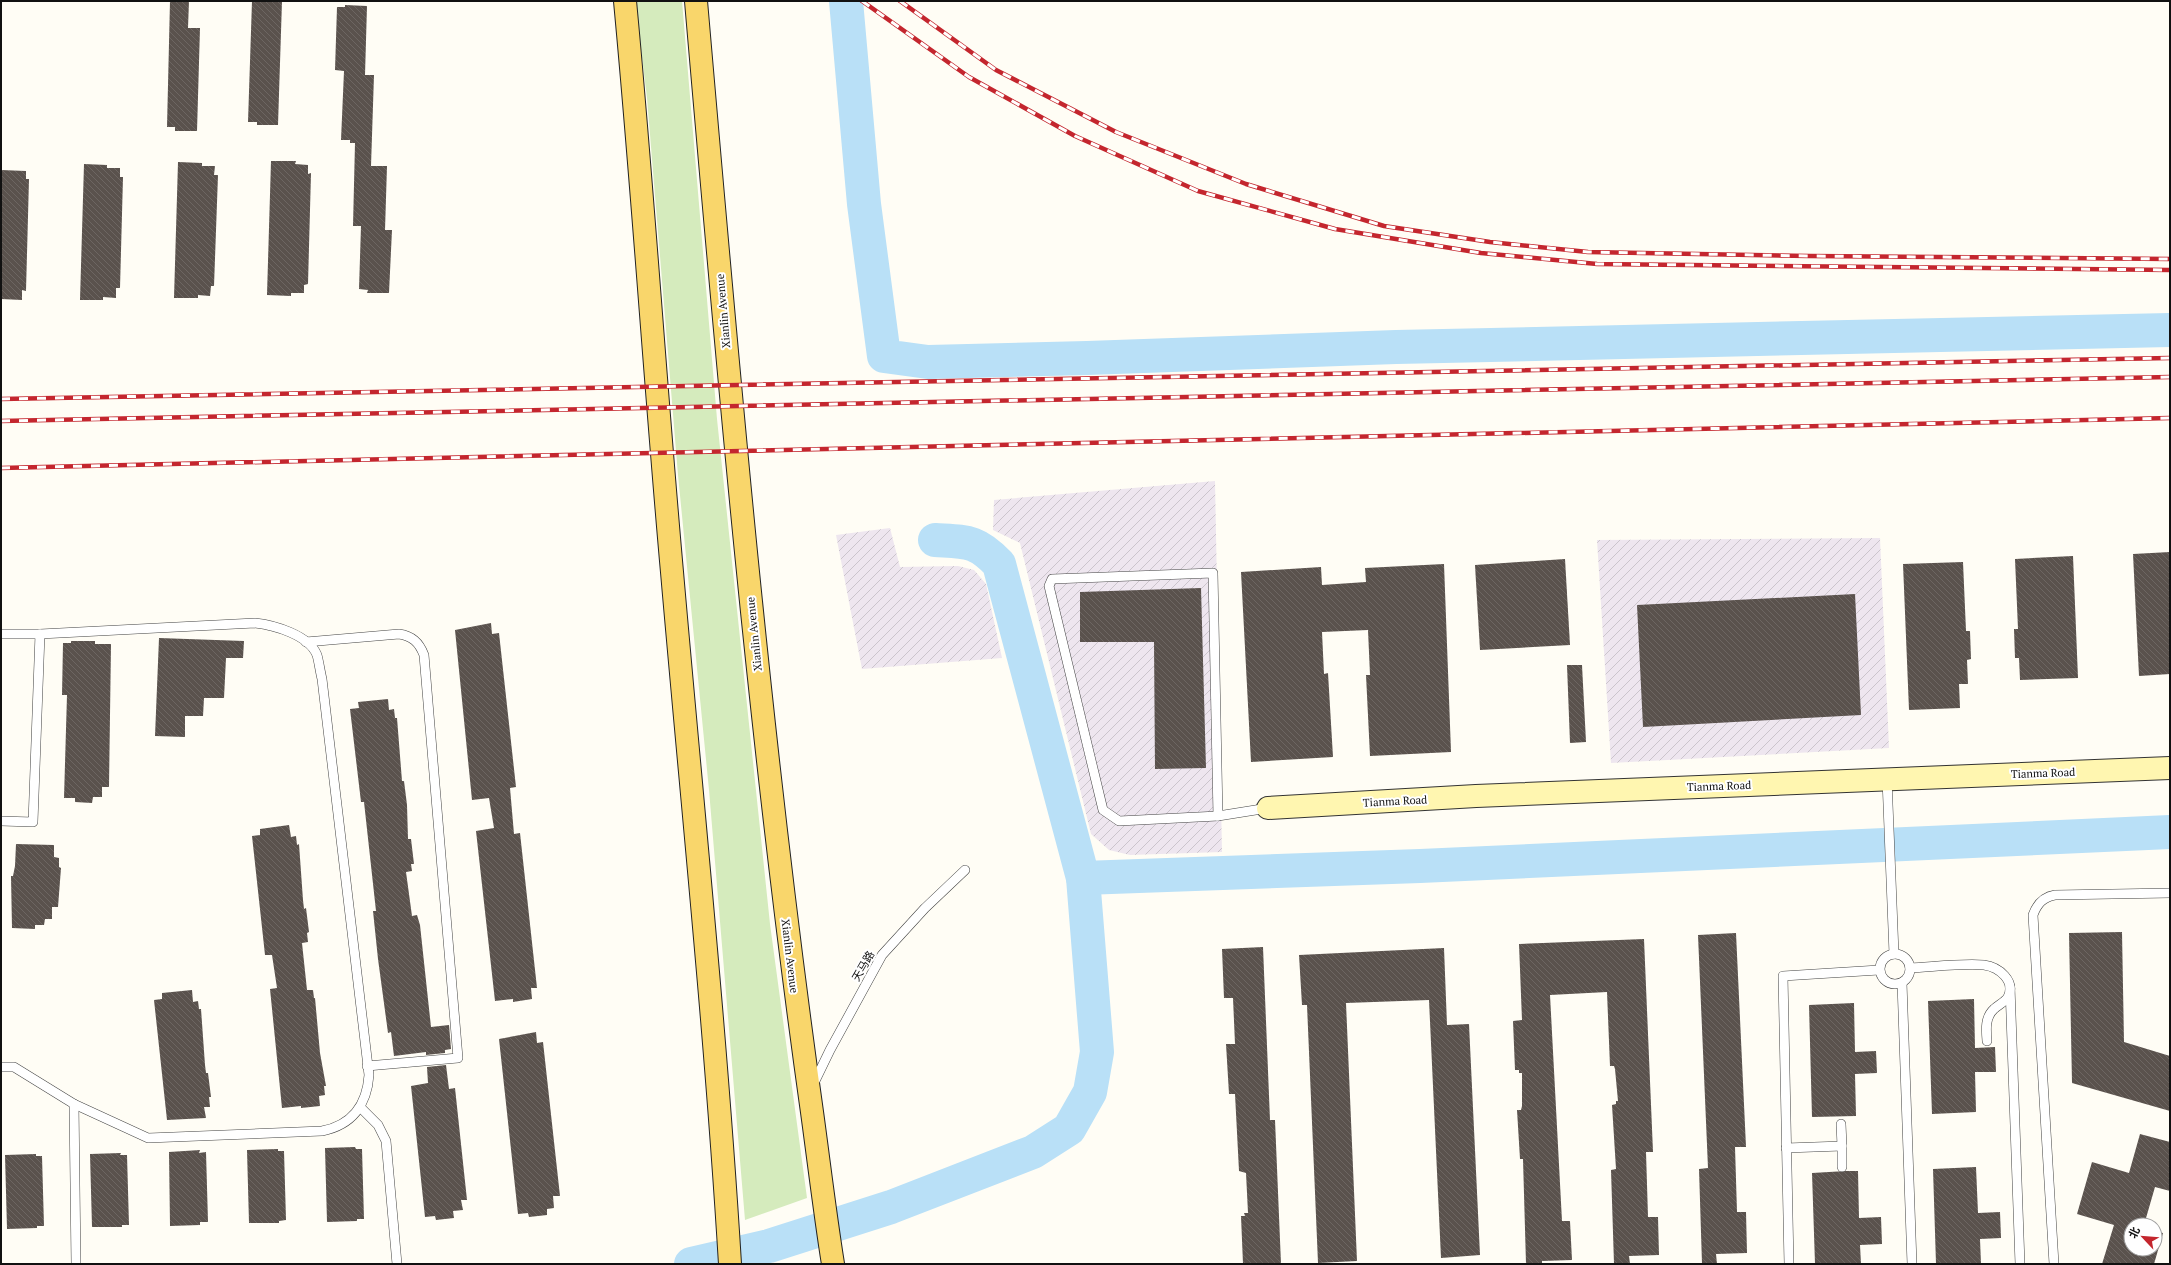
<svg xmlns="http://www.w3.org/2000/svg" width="2171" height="1265" viewBox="0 0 2171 1265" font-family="'PT Serif','Noto Sans SC',serif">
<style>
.industrial{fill:url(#industrial-furrows)}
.grass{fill:#d5ebbd}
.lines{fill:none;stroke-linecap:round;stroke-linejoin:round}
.river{stroke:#b9e0f7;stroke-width:34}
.building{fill:url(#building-back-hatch)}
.lane-casing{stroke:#444;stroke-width:10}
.secondary-casing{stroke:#333;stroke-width:24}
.primary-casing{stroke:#222;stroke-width:24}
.lane{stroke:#fff;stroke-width:9}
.secondary{stroke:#fff6b0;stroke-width:22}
.primary{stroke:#f9d66b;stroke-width:22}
.rail-casing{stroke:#c4262e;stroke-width:4.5}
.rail{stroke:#fff;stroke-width:3;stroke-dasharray:9;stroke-linecap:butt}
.labels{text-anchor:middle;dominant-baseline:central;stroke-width:4;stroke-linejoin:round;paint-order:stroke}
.street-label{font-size:11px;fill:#111;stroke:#fff}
</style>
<defs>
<pattern id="industrial-furrows" width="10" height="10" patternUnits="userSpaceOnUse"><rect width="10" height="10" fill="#eee6ef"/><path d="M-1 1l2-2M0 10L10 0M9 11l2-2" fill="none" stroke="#cbc4cc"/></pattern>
<pattern id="building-back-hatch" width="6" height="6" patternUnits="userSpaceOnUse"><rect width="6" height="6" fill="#5a524d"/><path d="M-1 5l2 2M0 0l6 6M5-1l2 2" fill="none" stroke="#6d6662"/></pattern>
</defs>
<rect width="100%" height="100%" fill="#fffdf5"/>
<g class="industrial">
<path d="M 1215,481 L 1222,852 L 1130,855 L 1109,850 L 1091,834 L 1020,543 L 993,530 L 994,500 Z"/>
<path d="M 890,528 L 900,567 L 958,566 L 974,570 L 986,584 L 1002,658 L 862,669 L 836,535 Z"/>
<path d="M 1880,538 L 1889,748 L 1611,763 L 1597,540 Z"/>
</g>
<path class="grass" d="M 635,1 L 682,1 L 717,419 L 770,924 L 807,1198 L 745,1220 L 709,790 L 678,475 L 647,98 Z"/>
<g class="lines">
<g class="river">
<path d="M 846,1 L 864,204 L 884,356 L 928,362 L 1087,358 L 1396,347 L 2170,330"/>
<path d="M 1083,878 L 1420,866 L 2170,832"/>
<path d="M 691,1264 L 769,1246 L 891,1207 L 1033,1152 L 1069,1129 L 1090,1092 L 1097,1052 L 1083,878 L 999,564 C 976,540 967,542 935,540"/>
</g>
</g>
<g class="building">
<path d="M 170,1 L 189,1 L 188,28 L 200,28 L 197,131 L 175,131 L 175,127 L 167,127 Z"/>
<path d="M 252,1 L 282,1 L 278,125 L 257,125 L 257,122 L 248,122 Z"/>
<path d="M 345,5 L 367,6 L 365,75 L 374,75 L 371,166 L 387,166 L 385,230 L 392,230 L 389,293 L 367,293 L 368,290 L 359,289 L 361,226 L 353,226 L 355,143 L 350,143 L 350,140 L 341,140 L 344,71 L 335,70 L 337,7 L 345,7 Z"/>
<path d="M 271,161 L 296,161 L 295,164 L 308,165 L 308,174 L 311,173 L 308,284 L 304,285 L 304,293 L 291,293 L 291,296 L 267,295 Z"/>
<path d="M 178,162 L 202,163 L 202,166 L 215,166 L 214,175 L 218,175 L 214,286 L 211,286 L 210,296 L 198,295 L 198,298 L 174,298 Z"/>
<path d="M 84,164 L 107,165 L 107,168 L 120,168 L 120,177 L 123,177 L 120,288 L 116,288 L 116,298 L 103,297 L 103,300 L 80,300 Z"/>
<path d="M 1,170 L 26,171 L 26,179 L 29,179 L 26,291 L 22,290 L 22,300 L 1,299 Z"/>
<path d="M 2170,552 L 2170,674 L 2139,676 L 2133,554 Z"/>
<path d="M 2073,556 L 2078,678 L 2020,680 L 2019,658 L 2015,658 L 2014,629 L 2018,629 L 2015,559 Z"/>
<path d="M 1565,559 L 1570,645 L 1480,650 L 1475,565 Z"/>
<path d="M 1963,562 L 1966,631 L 1970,631 L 1971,659 L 1967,660 L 1968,684 L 1959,684 L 1960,708 L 1909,710 L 1903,564 Z"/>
<path d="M 1444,564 L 1451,752 L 1370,756 L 1366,675 L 1370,675 L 1368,630 L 1322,632 L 1324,674 L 1328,673 L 1333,757 L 1251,762 L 1241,572 L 1321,567 L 1322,585 L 1366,582 L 1365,568 Z"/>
<path d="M 1201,588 L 1206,768 L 1155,769 L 1154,642 L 1080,642 L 1080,592 Z"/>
<path d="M 1855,594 L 1861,715 L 1643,727 L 1637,605 Z"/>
<path d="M 491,623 L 492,634 L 499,633 L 516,787 L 510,788 L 514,834 L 520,833 L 537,988 L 531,988 L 532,999 L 513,1002 L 513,999 L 495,1001 L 476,831 L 494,828 L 489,798 L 472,800 L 455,630 Z"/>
<path d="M 159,638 L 244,641 L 243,658 L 226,658 L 224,698 L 204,698 L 203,716 L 185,716 L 185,737 L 155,736 Z"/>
<path d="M 71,641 L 95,641 L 95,644 L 111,644 L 109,787 L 102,787 L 102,797 L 93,797 L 92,803 L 75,802 L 75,798 L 64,798 L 67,695 L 62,695 L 63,643 L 71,643 Z"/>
<path d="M 1567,665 L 1582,665 L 1586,742 L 1570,743 Z"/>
<path d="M 388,699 L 389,710 L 394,709 L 395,718 L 397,718 L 402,781 L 404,781 L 407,805 L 408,839 L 411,839 L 414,864 L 411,864 L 412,871 L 406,872 L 412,916 L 417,915 L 420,925 L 431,1027 L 449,1025 L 451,1049 L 445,1050 L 445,1053 L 426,1055 L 426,1052 L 394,1056 L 391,1032 L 388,1033 L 378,959 L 373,911 L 376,911 L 364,802 L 361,802 L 350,709 L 359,708 L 358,702 Z"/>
<path d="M 289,825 L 291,837 L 296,836 L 297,845 L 299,844 L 303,900 L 304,909 L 306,908 L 309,932 L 307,933 L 308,942 L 302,943 L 307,990 L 313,990 L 314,998 L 315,998 L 320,1053 L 326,1086 L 324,1086 L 325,1095 L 319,1096 L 320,1106 L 301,1108 L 301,1106 L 282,1108 L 270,989 L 277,988 L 272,955 L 265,955 L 252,836 L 260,835 L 260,829 Z"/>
<path d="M 16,844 L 54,845 L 54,857 L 59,858 L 59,867 L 61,868 L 58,907 L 52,907 L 52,919 L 45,919 L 44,925 L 35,925 L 35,929 L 12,928 L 11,876 L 13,876 L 15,866 Z"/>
<path d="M 2122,932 L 2124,1042 L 2170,1056 L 2170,1111 L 2072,1083 L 2069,933 Z"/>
<path d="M 1736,933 L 1746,1147 L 1735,1147 L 1737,1212 L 1746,1212 L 1747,1253 L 1716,1254 L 1717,1264 L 1702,1264 L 1699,1169 L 1708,1168 L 1698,935 Z"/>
<path d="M 1644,939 L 1653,1152 L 1646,1152 L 1648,1217 L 1658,1217 L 1659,1255 L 1629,1256 L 1630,1264 L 1614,1264 L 1611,1170 L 1616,1169 L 1612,1105 L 1616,1104 L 1616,1101 L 1618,1101 L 1615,1069 L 1614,1066 L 1610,1066 L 1607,992 L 1550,995 L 1562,1221 L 1570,1221 L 1572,1260 L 1542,1261 L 1542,1264 L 1526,1264 L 1523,1159 L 1520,1159 L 1517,1110 L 1521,1110 L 1522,1106 L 1522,1073 L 1519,1073 L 1519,1070 L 1515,1070 L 1513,1021 L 1522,1020 L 1519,944 Z"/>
<path d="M 1263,947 L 1270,1120 L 1275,1120 L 1281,1264 L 1243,1264 L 1241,1216 L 1245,1216 L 1244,1213 L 1248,1213 L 1246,1173 L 1239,1171 L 1235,1094 L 1229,1094 L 1226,1044 L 1235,1044 L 1233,998 L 1224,998 L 1222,949 Z"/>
<path d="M 1444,948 L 1447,1025 L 1469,1024 L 1480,1255 L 1441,1258 L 1429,1000 L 1346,1003 L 1357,1261 L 1318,1263 L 1307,1005 L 1302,1005 L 1299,955 Z"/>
<path d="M 192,990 L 193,1002 L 198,1001 L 199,1009 L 201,1009 L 205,1065 L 206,1073 L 208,1073 L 211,1097 L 209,1097 L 210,1107 L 204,1107 L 206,1118 L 167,1120 L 154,1000 L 162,999 L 162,993 Z"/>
<path d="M 1974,999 L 1975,1048 L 1995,1047 L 1996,1072 L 1975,1072 L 1976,1112 L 1932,1114 L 1928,1001 Z"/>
<path d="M 1854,1003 L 1855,1052 L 1876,1051 L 1877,1073 L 1855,1074 L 1856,1116 L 1812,1117 L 1809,1005 Z"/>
<path d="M 536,1032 L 537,1043 L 543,1042 L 560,1196 L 553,1196 L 554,1208 L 547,1209 L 547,1215 L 529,1217 L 528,1213 L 518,1214 L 499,1039 Z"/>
<path d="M 446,1065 L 449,1089 L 455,1088 L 467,1200 L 461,1200 L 463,1210 L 453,1211 L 454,1218 L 436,1220 L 435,1216 L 425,1217 L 411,1086 L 428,1083 L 427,1067 Z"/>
<path d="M 2140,1134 L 2170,1142 L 2170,1191 L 2155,1187 L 2144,1225 L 2131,1225 L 2131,1249 L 2155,1249 L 2155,1231 L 2163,1233 L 2154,1264 L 2102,1264 L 2114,1225 L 2077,1214 L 2092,1162 L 2129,1173 Z"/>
<path d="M 355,1147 L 356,1149 L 362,1149 L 364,1219 L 357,1219 L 357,1221 L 327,1222 L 325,1148 Z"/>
<path d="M 278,1149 L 278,1151 L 284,1151 L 286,1220 L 279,1221 L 279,1223 L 249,1223 L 247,1150 Z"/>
<path d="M 200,1150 L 199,1153 L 206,1152 L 208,1222 L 200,1222 L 200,1225 L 170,1226 L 169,1152 Z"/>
<path d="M 121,1153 L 120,1155 L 127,1155 L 129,1225 L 122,1225 L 122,1227 L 92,1227 L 90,1154 Z"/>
<path d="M 36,1154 L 36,1156 L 42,1156 L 44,1226 L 37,1226 L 37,1228 L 7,1229 L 5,1155 Z"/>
<path d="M 1976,1167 L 1978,1213 L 2000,1212 L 2001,1238 L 1980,1239 L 1981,1264 L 1936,1264 L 1933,1169 Z"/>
<path d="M 1846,1171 L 1858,1171 L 1859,1218 L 1881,1217 L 1882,1244 L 1860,1245 L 1861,1264 L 1815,1264 L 1812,1173 Z"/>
</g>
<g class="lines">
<g class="lane-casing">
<g id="lane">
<path d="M 1213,573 L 1218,816 L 1119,821 L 1103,810 L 1049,586 L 1052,579 Z"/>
<path d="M 1,634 L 40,634 L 255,623 C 274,625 309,635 317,655 C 319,662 320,671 322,679 L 369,1075 C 367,1105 352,1125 322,1131 L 148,1138 L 74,1104"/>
<path d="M 306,642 L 399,634 C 412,636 419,642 424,655 L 458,1058 L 367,1066"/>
<path d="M 1887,779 L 1894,954"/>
<path d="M 1218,816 L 1268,808"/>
<path d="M 1,821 L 33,822 L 40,634"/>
<circle cx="1895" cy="969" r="15"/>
<path d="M 1910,968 C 1932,967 1963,963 1984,965 C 1999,967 2016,981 2008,997 C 2005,1002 1998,1005 1994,1009 C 1985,1017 1986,1029 1987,1041"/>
<path d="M 1902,983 L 1912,1264"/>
<path d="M 2010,987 L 2020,1264"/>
<path d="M 1,1067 L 14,1067 L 74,1104 L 76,1264"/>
<path d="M 813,1085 L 830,1050 L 882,955 L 925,908 L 965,870"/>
<path d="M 361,1108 L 378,1125 L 386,1141 L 397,1264"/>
<path d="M 1842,1146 L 1842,1167"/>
<path d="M 1786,1148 L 1842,1146 L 1841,1124"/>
<path d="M 1789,1264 L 1783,976 L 1879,970"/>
<path d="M 2054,1264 L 2033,915 C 2037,904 2043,897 2055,895 L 2170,893"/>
</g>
</g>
<g class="secondary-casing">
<path id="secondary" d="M 1268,808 L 1476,796 L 2170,768"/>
</g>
<g class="primary-casing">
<g id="primary">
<path d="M 625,1 C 643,191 655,382 672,572 C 692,803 716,1033 730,1264"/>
<path d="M 696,1 C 728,372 760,743 812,1112 C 819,1163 825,1214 833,1264"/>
</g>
</g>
<use href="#lane" class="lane"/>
<use href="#secondary" class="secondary"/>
<use href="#primary" class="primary"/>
<g class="rail-casing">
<g id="rail">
<path d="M 862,1 L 969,77 L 1075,136 L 1198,191 L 1335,229 L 1481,253 L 1597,264 L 2170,270"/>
<path d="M 900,1 L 996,70 L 1116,132 L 1246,184 L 1384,226 L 1490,242 L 1588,252 L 1809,256 L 2170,259"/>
<path d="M 1,399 L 2170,358"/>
<path d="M 1,421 L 2170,377"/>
<path d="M 1,468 L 2170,418"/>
</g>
</g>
<use href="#rail" class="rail"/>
</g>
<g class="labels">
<g class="street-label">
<text transform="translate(723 311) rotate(-95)">Xianlin Avenue</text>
<text transform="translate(754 634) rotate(-96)">Xianlin Avenue</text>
<text transform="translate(2043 773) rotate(-2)">Tianma Road</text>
<text transform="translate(1719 786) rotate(-2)">Tianma Road</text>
<text transform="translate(1395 801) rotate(-3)">Tianma Road</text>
<text transform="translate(790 956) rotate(83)">Xianlin Avenue</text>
<text transform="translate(863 966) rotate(-60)">天马路</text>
</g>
</g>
<rect width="2171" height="1265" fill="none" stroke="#111111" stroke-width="4"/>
<g transform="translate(2143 1237) rotate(296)"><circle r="19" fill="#ffffff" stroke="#a0a0a0"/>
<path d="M0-3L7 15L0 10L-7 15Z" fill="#c4262e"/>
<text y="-6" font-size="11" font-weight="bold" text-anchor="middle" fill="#111111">北</text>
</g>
</svg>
